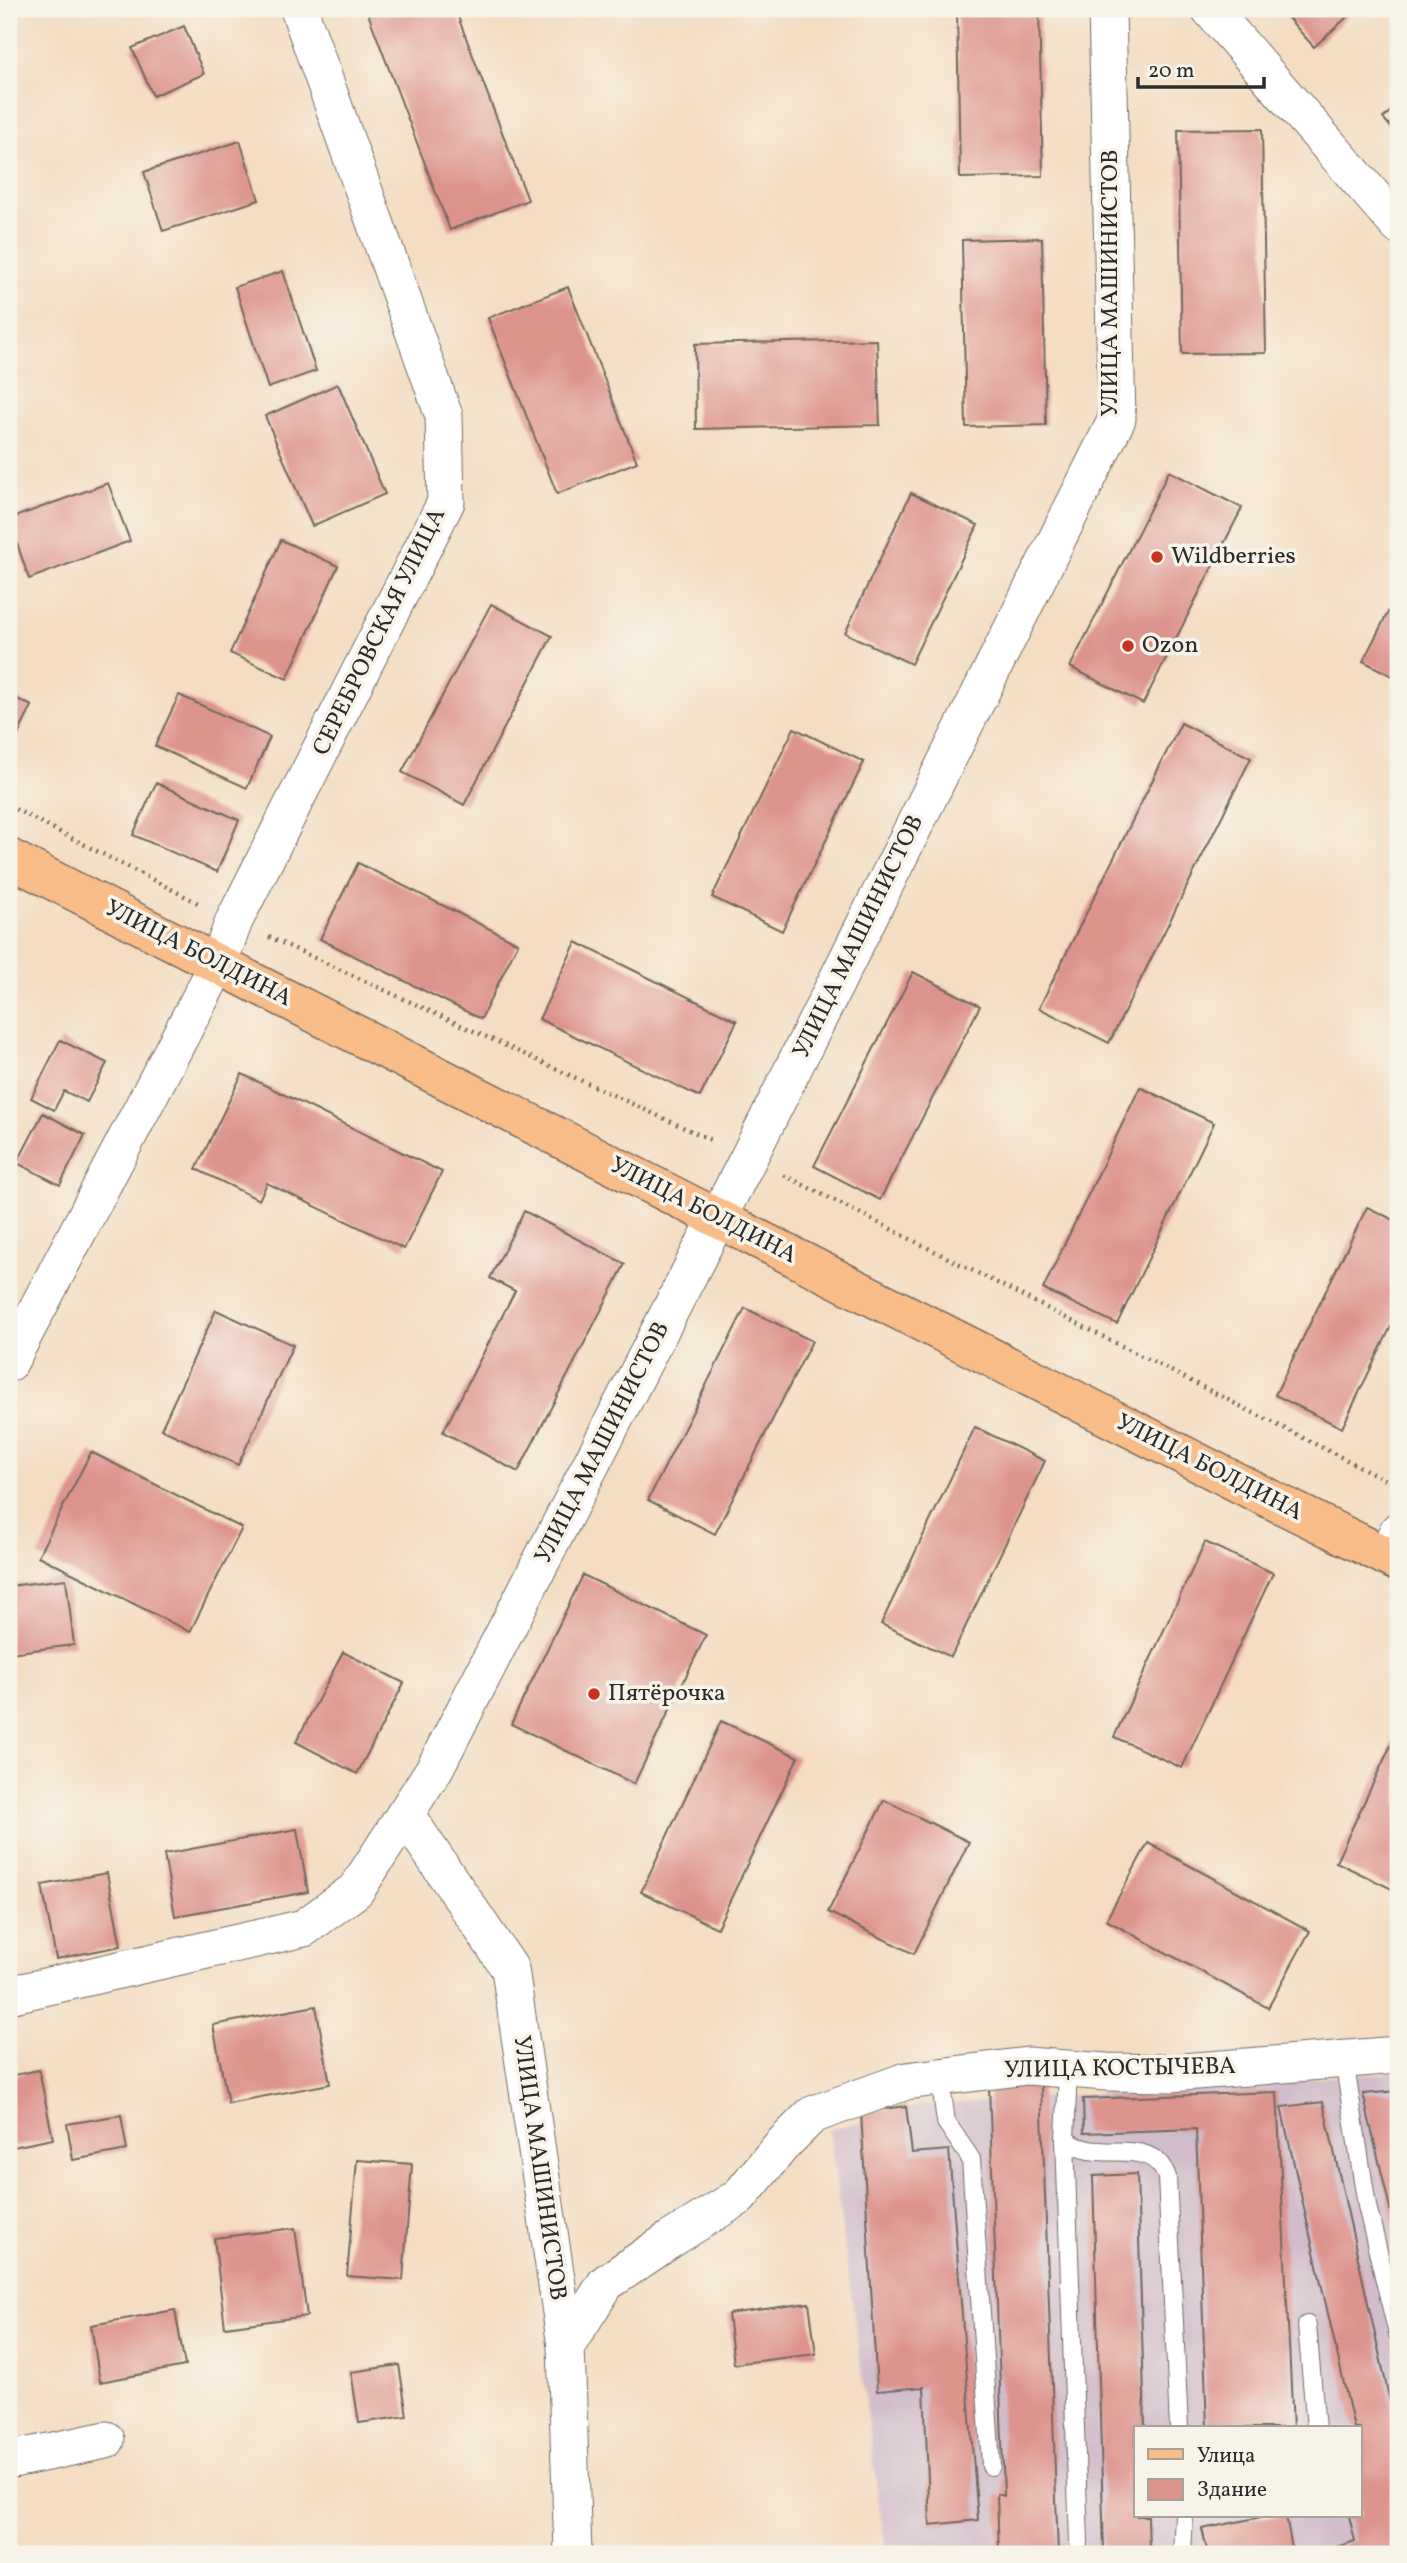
<svg xmlns="http://www.w3.org/2000/svg" width="1407" height="2563" viewBox="0 0 1407 2563" font-family="Vollkorn,serif">
<style>
.industrial{fill:#d1bdcb;fill-rule:evenodd}
.building{fill:#dd948d}
.lines{fill:none;stroke-linecap:round;stroke-linejoin:round}
.lane-casing{stroke:#716960;stroke-width:20}
.street-casing{stroke:#716960;stroke-width:39}
.primary-casing{stroke:#716960;stroke-width:41}
.path{stroke:#716960;stroke-width:4.5;stroke-dasharray:2 5;stroke-linecap:butt}
.lane{stroke:#fff;stroke-width:18}
.street{stroke:#fff;stroke-width:37}
.primary{stroke:#f8bd89;stroke-width:38}
.poi-dot{fill:#c8321e;stroke:#f7f3e8;stroke-width:2.5}
.labels{text-anchor:middle;dominant-baseline:central;stroke-width:7;stroke-linejoin:round;paint-order:stroke}
.street-label{font-size:24px;fill:#2b2b2b;stroke:#f7f3e8}
.poi-label{font-size:24px;fill:#2b2b2b;stroke:#f7f3e8;text-anchor:start}
</style>
<rect width="100%" height="100%" fill="#f7f3e8"/>
<filter id="ink" filterUnits="userSpaceOnUse"><feTurbulence type="fractalNoise" baseFrequency=".0143" numOctaves="2"/><feDisplacementMap in="SourceGraphic" scale="14" xChannelSelector="R" yChannelSelector="G"/><feConvolveMatrix kernelMatrix="1 2 1 2 8 2 1 2 1" color-interpolation-filters="sRGB"/></filter>
<filter id="wash" filterUnits="userSpaceOnUse"><feTurbulence type="fractalNoise" baseFrequency=".00686" numOctaves="4" result="noise"/><feDisplacementMap in="SourceGraphic" scale="28" xChannelSelector="R" yChannelSelector="G"/><feGaussianBlur stdDeviation="1.57" result="paint"/><feColorMatrix in="noise" values="0 0 0 0 0 0 0 0 0 0 0 0 0 0 0 0 0 1.4 0 .05"/><feComposite in="paint" operator="in"/></filter>
<g filter="url(#wash)">
<rect width="100%" height="100%" fill="#f4ddc1"/>
<path class="industrial" d="M 1398,2072 L 1398,2554 L 886,2554 L 829,2130 L 918,2106 ZM 1136,2428 L 1360,2428 L 1360,2516 L 1136,2516 Z"/>
<g id="blocks">
<g class="building">
<path d="M 374,9 L 455,9 L 528,200 L 450,230 L 367,11 Z"/>
<path d="M 957,9 L 1039,9 L 1043,176 L 960,178 Z"/>
<path d="M 1280,9 L 1356,9 L 1314,47 Z"/>
<path d="M 184,26 L 204,74 L 153,96 L 132,48 Z"/>
<path d="M 1398,105 L 1398,135 L 1383,118 Z"/>
<path d="M 1262,129 L 1266,353 L 1182,354 L 1178,130 Z"/>
<path d="M 240,141 L 259,200 L 163,231 L 144,172 Z"/>
<path d="M 1042,238 L 1046,425 L 966,427 L 962,240 Z"/>
<path d="M 283,271 L 316,371 L 268,388 L 235,287 Z"/>
<path d="M 568,287 L 637,462 L 557,494 L 488,318 Z"/>
<path d="M 877,340 L 880,425 L 696,429 L 695,344 Z"/>
<path d="M 338,384 L 385,494 L 312,526 L 265,416 Z"/>
<path d="M 1169,471 L 1242,508 L 1143,704 L 1070,667 Z"/>
<path d="M 108,483 L 130,541 L 29,579 L 9,519 Z"/>
<path d="M 911,493 L 978,525 L 911,664 L 845,633 Z"/>
<path d="M 281,540 L 338,566 L 287,679 L 230,653 Z"/>
<path d="M 1398,593 L 1398,679 L 1363,661 Z"/>
<path d="M 491,604 L 552,636 L 464,805 L 402,772 Z"/>
<path d="M 9,695 L 32,706 L 9,753 Z"/>
<path d="M 179,695 L 270,737 L 247,788 L 155,746 Z"/>
<path d="M 1181,723 L 1251,758 L 1109,1043 L 1039,1008 Z"/>
<path d="M 794,728 L 864,762 L 782,931 L 712,897 Z"/>
<path d="M 156,783 L 239,820 L 217,872 L 133,835 Z"/>
<path d="M 358,863 L 518,943 L 481,1019 L 320,939 Z"/>
<path d="M 576,942 L 737,1021 L 700,1097 L 539,1019 Z"/>
<path d="M 913,972 L 980,1006 L 880,1200 L 814,1166 Z"/>
<path d="M 60,1040 L 107,1063 L 87,1102 L 64,1091 L 54,1110 L 31,1098 Z"/>
<path d="M 242,1074 L 442,1172 L 404,1249 L 267,1183 L 259,1200 L 196,1169 Z"/>
<path d="M 1140,1087 L 1214,1123 L 1117,1324 L 1043,1289 Z"/>
<path d="M 43,1113 L 85,1135 L 60,1185 L 17,1163 Z"/>
<path d="M 1367,1207 L 1398,1222 L 1398,1312 L 1342,1428 L 1275,1395 Z"/>
<path d="M 524,1211 L 625,1264 L 518,1472 L 443,1432 L 515,1291 L 490,1278 Z"/>
<path d="M 745,1308 L 812,1341 L 715,1534 L 648,1500 Z"/>
<path d="M 216,1310 L 293,1345 L 238,1465 L 161,1429 Z"/>
<path d="M 975,1427 L 1045,1461 L 951,1657 L 881,1624 Z"/>
<path d="M 91,1452 L 242,1528 L 190,1632 L 38,1556 Z"/>
<path d="M 1205,1542 L 1273,1573 L 1182,1768 L 1114,1737 Z"/>
<path d="M 583,1575 L 706,1635 L 634,1784 L 511,1724 Z"/>
<path d="M 66,1579 L 74,1645 L 9,1653 L 9,1586 Z"/>
<path d="M 343,1652 L 404,1683 L 357,1774 L 296,1742 Z"/>
<path d="M 721,1721 L 798,1757 L 717,1928 L 641,1892 Z"/>
<path d="M 1398,1730 L 1398,1892 L 1336,1862 Z"/>
<path d="M 884,1800 L 969,1842 L 914,1954 L 828,1912 Z"/>
<path d="M 297,1829 L 308,1892 L 175,1916 L 164,1854 Z"/>
<path d="M 1148,1843 L 1310,1931 L 1268,2008 L 1106,1920 Z"/>
<path d="M 107,1873 L 121,1946 L 56,1959 L 42,1885 Z"/>
<path d="M 316,2006 L 330,2084 L 228,2103 L 213,2025 Z"/>
<path d="M 39,2070 L 53,2139 L 13,2147 L 9,2124 L 9,2076 Z"/>
<path d="M 1041,2084 L 1058,2554 L 999,2554 L 997,2494 L 1004,2496 L 989,2086 Z"/>
<path d="M 1398,2091 L 1398,2238 L 1397,2238 L 1363,2094 Z"/>
<path d="M 1277,2092 L 1293,2428 L 1207,2428 L 1196,2129 L 1084,2133 L 1083,2099 Z"/>
<path d="M 1323,2102 L 1398,2437 L 1398,2554 L 1315,2554 L 1355,2541 L 1349,2516 L 1360,2516 L 1360,2428 L 1354,2428 L 1281,2107 Z"/>
<path d="M 906,2106 L 912,2153 L 949,2150 L 978,2520 L 930,2525 L 924,2387 L 877,2391 L 861,2112 Z"/>
<path d="M 121,2115 L 127,2150 L 73,2160 L 67,2124 Z"/>
<path d="M 357,2160 L 412,2164 L 403,2280 L 347,2276 Z"/>
<path d="M 1137,2174 L 1145,2428 L 1136,2428 L 1136,2516 L 1148,2516 L 1149,2551 L 1104,2552 L 1093,2176 Z"/>
<path d="M 295,2228 L 307,2316 L 225,2327 L 214,2238 Z"/>
<path d="M 809,2303 L 816,2354 L 734,2364 L 728,2314 Z"/>
<path d="M 175,2310 L 185,2366 L 100,2382 L 91,2325 Z"/>
<path d="M 399,2365 L 407,2416 L 359,2423 L 351,2372 Z"/>
<path d="M 9,2375 L 20,2417 L 9,2419 Z"/>
<path d="M 1266,2516 L 1286,2516 L 1293,2554 L 1208,2554 L 1202,2529 Z"/>
</g>
</g>
</g>
<g filter="url(#ink)">
<use href="#blocks" fill-opacity="0" stroke="#716960" stroke-width="2"/>
<g class="lines">
<g class="lane-casing">
<g id="lane">
<path d="M 1344,2060 L 1367,2206 L 1398,2334"/>
<path d="M 1068,2070 L 1065,2139 C 1096,2167 1151,2132 1167,2177 L 1179,2428"/>
<path d="M 940,2077 L 946,2122 L 971,2159 L 991,2466"/>
<path d="M 1065,2139 L 1079,2542"/>
<path d="M 1307,2325 L 1316,2428"/>
<path d="M 1182,2554 L 1184,2516"/>
</g>
</g>
<g class="street-casing">
<g id="street">
<path d="M 1210,9 L 1398,225"/>
<path d="M 9,1363 L 218,964 L 234,921 L 446,502 L 444,416 L 299,9"/>
<path d="M 1386,1556 L 1398,1531"/>
<path d="M 405,1814 L 510,1969 L 566,2346 L 573,2554"/>
<path d="M 9,1995 L 304,1928 L 356,1890 L 435,1768 L 749,1157 L 1117,419 L 1107,9"/>
<path d="M 566,2346 L 606,2283 L 671,2239 L 739,2197 L 781,2146 L 812,2115 L 906,2081 L 1027,2066 L 1107,2072 L 1171,2073 L 1398,2055"/>
<path d="M 9,2460 L 106,2440"/>
</g>
</g>
<g class="primary-casing">
<path id="primary" d="M 9,858 L 1256,1492 L 1398,1562"/>
</g>
<g class="path">
<path d="M 9,806 L 198,903"/>
<path d="M 269,937 L 713,1141"/>
<path d="M 784,1175 L 1398,1486"/>
</g>
<use href="#lane" class="lane"/>
<use href="#street" class="street"/>
<use href="#primary" class="primary"/>
</g>
</g>
<g class="poi-dot">
<circle cx="1157" cy="557" r="7"/>
<circle cx="1128" cy="646" r="7"/>
<circle cx="594" cy="1694" r="7"/>
</g>
<g class="labels">
<g class="street-label">
<text transform="translate(1111 283) rotate(-90)">УЛИЦА МАШИНИСТОВ</text>
<text transform="translate(380 632) rotate(-64)">СЕРЕБРОВСКАЯ УЛИЦА</text>
<text transform="translate(859 937) rotate(-64)">УЛИЦА МАШИНИСТОВ</text>
<text transform="translate(198 954) rotate(27)">УЛИЦА БОЛДИНА</text>
<text transform="translate(703 1211) rotate(27)">УЛИЦА БОЛДИНА</text>
<text transform="translate(603 1443) rotate(-63)">УЛИЦА МАШИНИСТОВ</text>
<text transform="translate(1209 1468) rotate(27)">УЛИЦА БОЛДИНА</text>
<text transform="translate(1120 2069) rotate(-1)">УЛИЦА КОСТЫЧЕВА</text>
<text transform="translate(539 2168) rotate(82)">УЛИЦА МАШИНИСТОВ</text>
</g>
<g class="poi-label">
<text x="1171" y="557">Wildberries</text>
<text x="1142" y="646">Ozon</text>
<text x="608" y="1694">Пятёрочка</text>
</g>
</g>
<rect width="1407" height="2563" fill="none" stroke="#f7f3e8" stroke-width="35"/>
<rect x="1134" y="2426" width="228" height="91" fill="#f7f3e8" stroke="#a5a39c" stroke-width="2"/>
<rect x="1148" y="2449" width="35" height="10" fill="#f8bd89" stroke="#a5a39c" stroke-width="2"/>
<text x="1197" y="2462" font-size="21" fill="#2b2b2b">Улица</text>
<rect x="1148" y="2479" width="35" height="21" fill="#dd948d" stroke="#a5a39c" stroke-width="2"/>
<text x="1197" y="2496" font-size="21" fill="#2b2b2b">Здание</text>
<path d="M1138 77v10h126v-10" fill="none" stroke="#2b2b2b" stroke-width="3.5"/>
<text x="1148" y="77" font-size="21" fill="#2b2b2b" stroke="#f7f3e8" stroke-width="5" paint-order="stroke">20 m</text>
</svg>
